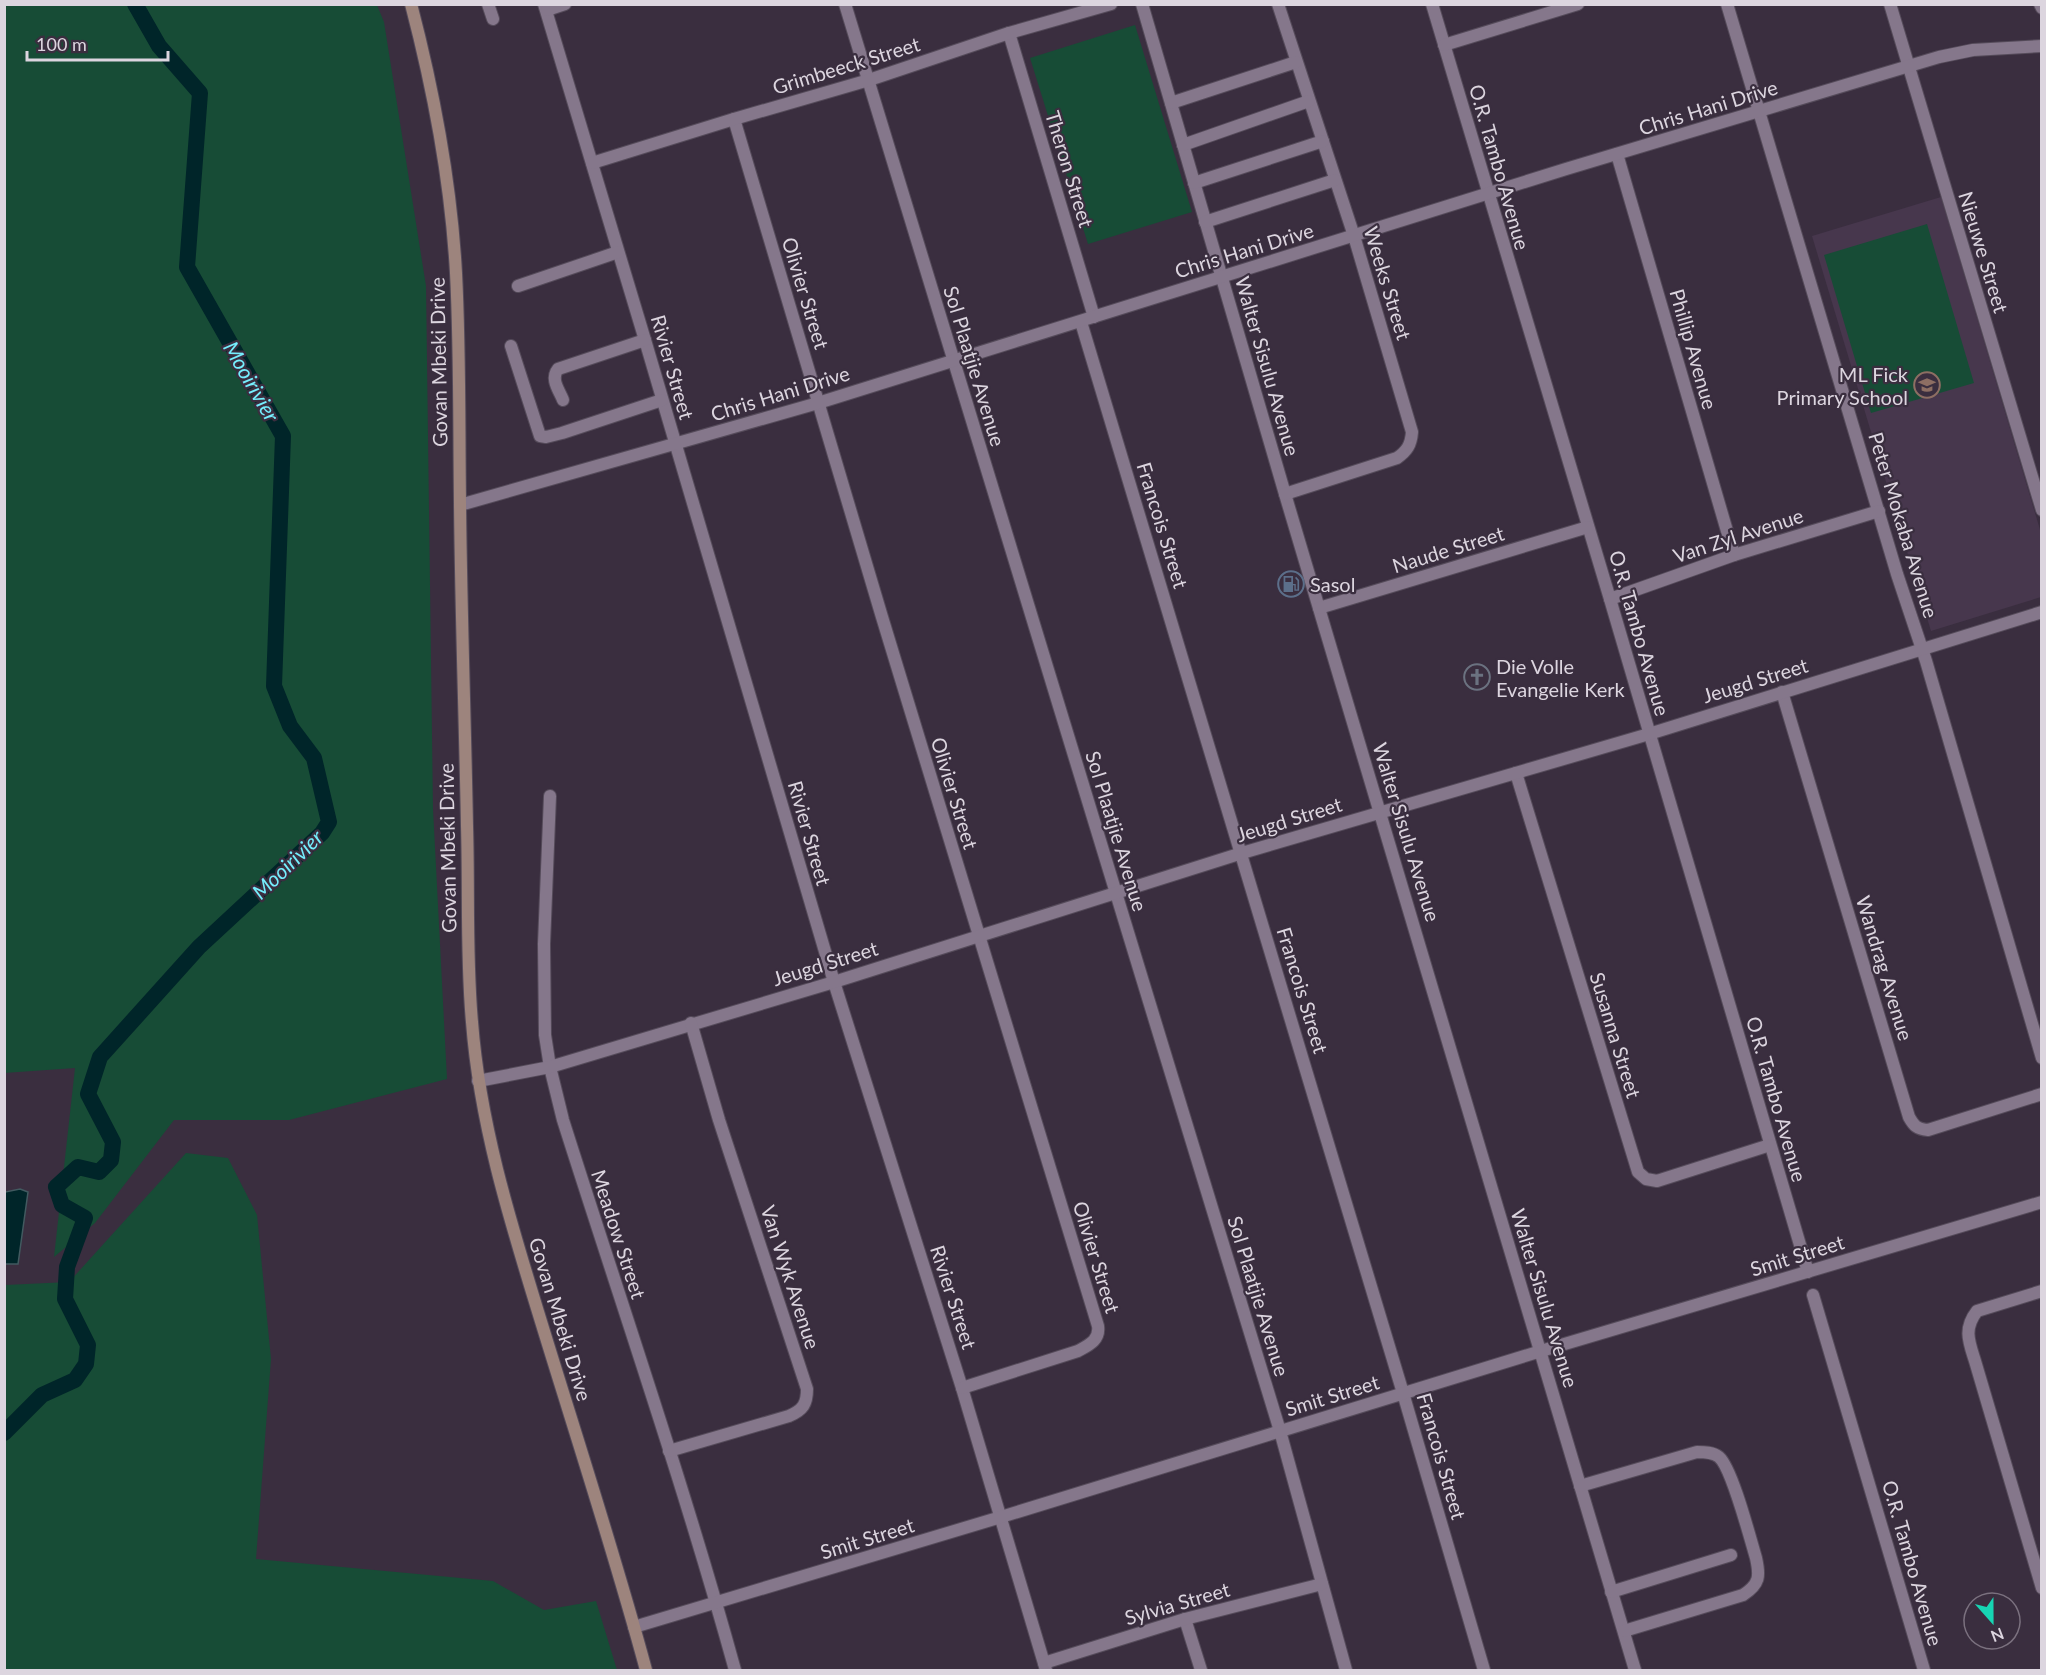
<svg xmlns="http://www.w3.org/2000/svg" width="2046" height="1675" viewBox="0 0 2046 1675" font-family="Lato,sans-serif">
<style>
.built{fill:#47374d}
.green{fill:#174c36}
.water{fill:#002529;stroke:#425a60;stroke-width:1.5}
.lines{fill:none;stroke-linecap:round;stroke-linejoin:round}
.river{stroke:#002529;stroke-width:16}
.minor-casing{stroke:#554b5a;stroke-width:14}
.tertiary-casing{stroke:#554b5a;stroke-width:14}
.secondary-casing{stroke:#554b5a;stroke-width:14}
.minor{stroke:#85778b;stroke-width:12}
.tertiary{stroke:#85778b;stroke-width:12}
.secondary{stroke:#9d847d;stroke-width:12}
.labels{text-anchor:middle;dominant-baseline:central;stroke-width:4.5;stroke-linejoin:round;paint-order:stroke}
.street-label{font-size:20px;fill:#dcd5df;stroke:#3a2e3f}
.poi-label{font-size:20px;fill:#dcd5df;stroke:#3a2e3f;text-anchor:start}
.water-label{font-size:21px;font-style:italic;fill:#75eefd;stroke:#3a2e3f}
</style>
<rect width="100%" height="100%" fill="#3a2e3f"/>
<path class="built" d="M 1941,197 L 2041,533 L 2041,597 L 1931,631 L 1812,236 Z"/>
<g class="green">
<path d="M 5,4 L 377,5 L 384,22 L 426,286 L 433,809 L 447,1079 L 289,1120 L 174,1120 L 95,1223 L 54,1257 L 75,1068 L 4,1073 Z"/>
<path d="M 1135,25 L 1192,212 L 1088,244 L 1030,58 Z"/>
<path d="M 1927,224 L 1974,383 L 1871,413 L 1824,255 Z"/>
<path d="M 186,1153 L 228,1158 L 257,1215 L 271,1359 L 256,1559 L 493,1581 L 544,1610 L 596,1601 L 617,1670 L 5,1670 L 5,1285 L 69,1282 Z"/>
</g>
<path class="water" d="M 20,1189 L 28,1192 L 18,1264 L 5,1264 L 5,1192 Z"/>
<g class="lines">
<path class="river" d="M 4,1433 L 42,1395 L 75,1380 L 86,1364 L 88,1345 L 65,1299 L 67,1267 L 85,1218 L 62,1205 L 56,1187 L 78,1167 L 99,1172 L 111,1160 L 113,1142 L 88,1094 L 100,1057 L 199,947 L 322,833 L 329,822 L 314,758 L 290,726 L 274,686 L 283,436 L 187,267 L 200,93 L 159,46 L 135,4"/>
<g class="minor-casing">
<g id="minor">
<path d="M 488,4 L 493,19"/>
<path d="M 544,4 L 645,340 L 834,982 L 962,1388 L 1046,1670"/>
<path d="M 845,4 L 1280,1431 L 1346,1670"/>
<path d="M 1142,4 L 1285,494 L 1635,1670"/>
<path d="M 1278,4 L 1354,236 L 1412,432 C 1411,445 1407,451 1397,458 L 1285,494"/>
<path d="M 1432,4 L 1610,599 L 1808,1272"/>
<path d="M 1727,4 L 1897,574 L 1926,661 L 2042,1058"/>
<path d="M 1890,4 L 2042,510"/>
<path d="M 2040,4 L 2042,8"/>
<path d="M 547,10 L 565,4"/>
<path d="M 1009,33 L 1094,317"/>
<path d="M 1444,45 L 1578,4"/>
<path d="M 1171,103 L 1296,62"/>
<path d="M 734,119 L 882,617 L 1098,1326 C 1100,1340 1089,1345 1078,1351 L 962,1388"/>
<path d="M 1183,145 L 1309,101"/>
<path d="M 1617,154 L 1734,555"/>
<path d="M 592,163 L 734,119 L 869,80 L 1009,33 L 1111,4"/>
<path d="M 1194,183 L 1323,141"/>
<path d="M 1205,222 L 1335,180"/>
<path d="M 518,286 L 618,252"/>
<path d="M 1081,322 L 1403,1393 L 1484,1670"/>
<path d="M 511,346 L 540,436 L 546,437 L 562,433 L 662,400"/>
<path d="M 563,400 C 559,390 550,379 558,369 L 645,340"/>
<path d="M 1610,599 L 1734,555 L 1879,511"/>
<path d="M 1319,608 L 1588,527"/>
<path d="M 1782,692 L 1909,1117 C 1914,1126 1917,1129 1928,1130 L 2042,1094"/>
<path d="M 1516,773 L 1638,1172 L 1646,1179 L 1657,1181 L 1770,1145"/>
<path d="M 550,796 L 544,944 L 545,1035 L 550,1067 L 563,1120 C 621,1303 684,1485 735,1670"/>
<path d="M 478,1081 L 550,1067 L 834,982 L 1242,853 L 1649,734 L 2042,612"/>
<path d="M 2042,1291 L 1977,1311 C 1963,1329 1969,1342 1975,1361 L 2042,1588"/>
<path d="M 1813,1295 L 1924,1670"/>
<path d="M 669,1451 L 789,1416 C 803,1410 807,1404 807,1389 L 719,1120 L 691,1023"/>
<path d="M 1580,1486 L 1697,1452 C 1704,1452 1713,1452 1719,1457 C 1732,1468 1750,1538 1756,1558 C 1760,1576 1760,1584 1743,1595 L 1624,1631"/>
<path d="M 1611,1592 L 1731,1555"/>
<path d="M 1185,1619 L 1201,1670"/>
<path d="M 1044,1663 L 1185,1619 L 1322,1584"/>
</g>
</g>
<g class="tertiary-casing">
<g id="tertiary">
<path d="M 460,505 L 818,403 L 1566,169 L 1939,57 L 1973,50 L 2042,46"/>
<path d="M 634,1627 L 1001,1517 L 1541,1351 L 2042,1202"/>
</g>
</g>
<g class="secondary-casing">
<path id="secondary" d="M 411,4 C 434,92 451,183 456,273 C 460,349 459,426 460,503 C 461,611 465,718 467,826 C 469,891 466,957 472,1022 C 480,1127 512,1227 543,1328 C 578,1442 615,1555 646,1670"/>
</g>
<use href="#minor" class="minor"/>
<use href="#tertiary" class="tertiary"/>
<use href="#secondary" class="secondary"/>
</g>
<defs>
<g id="school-ring" transform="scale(1.35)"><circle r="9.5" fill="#3a2e3f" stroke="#8d6e63" stroke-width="1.5"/><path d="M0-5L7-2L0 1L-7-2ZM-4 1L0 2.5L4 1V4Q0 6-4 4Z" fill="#8d6e63"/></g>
<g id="fuel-ring" transform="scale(1.35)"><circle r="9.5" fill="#3a2e3f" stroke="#5c6f8a" stroke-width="1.5"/><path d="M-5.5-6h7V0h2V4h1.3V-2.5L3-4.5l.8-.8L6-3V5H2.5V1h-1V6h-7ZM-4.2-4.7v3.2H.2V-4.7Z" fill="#5c6f8a"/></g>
<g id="church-ring" transform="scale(1.35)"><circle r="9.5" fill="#3a2e3f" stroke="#6b7280" stroke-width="1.5"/><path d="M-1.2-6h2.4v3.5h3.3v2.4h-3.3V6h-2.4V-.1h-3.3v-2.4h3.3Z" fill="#6b7280"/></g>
</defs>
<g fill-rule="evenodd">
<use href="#school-ring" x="1927" y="385"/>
<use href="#fuel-ring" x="1291" y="584"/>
<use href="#church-ring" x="1477" y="677"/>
</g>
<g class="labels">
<g class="street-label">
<text transform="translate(846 65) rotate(-17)">Grimbeeck Street</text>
<text transform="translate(1708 107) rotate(-17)">Chris Hani Drive</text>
<text transform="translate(1500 167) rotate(74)">O.R. Tambo Avenue</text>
<text transform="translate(1070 169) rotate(73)">Theron Street</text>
<text transform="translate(1244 250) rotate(-17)">Chris Hani Drive</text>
<text transform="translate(1984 252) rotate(73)">Nieuwe Street</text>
<text transform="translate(1388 283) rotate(73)">Weeks Street</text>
<text transform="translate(806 293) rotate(73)">Olivier Street</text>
<text transform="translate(1694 349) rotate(74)">Phillip Avenue</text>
<text transform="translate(438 362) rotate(-91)">Govan Mbeki Drive</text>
<text transform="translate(975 366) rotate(73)">Sol Plaatjie Avenue</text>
<text transform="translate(1268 366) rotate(74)">Walter Sisulu Avenue</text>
<text transform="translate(673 367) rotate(74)">Rivier Street</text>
<text transform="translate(780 393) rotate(-17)">Chris Hani Drive</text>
<text transform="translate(1163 525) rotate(73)">Francois Street</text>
<text transform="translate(1904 525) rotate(73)">Peter Mokaba Avenue</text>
<text transform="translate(1738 535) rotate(-18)">Van Zyl Avenue</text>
<text transform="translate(1448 549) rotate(-17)">Naude Street</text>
<text transform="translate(1640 633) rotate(74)">O.R. Tambo Avenue</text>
<text transform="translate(1755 680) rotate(-17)">Jeugd Street</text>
<text transform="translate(955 793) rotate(73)">Olivier Street</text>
<text transform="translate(1289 819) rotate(-17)">Jeugd Street</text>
<text transform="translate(1117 831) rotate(73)">Sol Plaatjie Avenue</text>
<text transform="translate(1407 832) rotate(73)">Walter Sisulu Avenue</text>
<text transform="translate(810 833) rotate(74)">Rivier Street</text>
<text transform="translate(447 848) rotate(-91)">Govan Mbeki Drive</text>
<text transform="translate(825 963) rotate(-17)">Jeugd Street</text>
<text transform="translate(1885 968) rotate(73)">Wandrag Avenue</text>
<text transform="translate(1303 990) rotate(73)">Francois Street</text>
<text transform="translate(1616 1035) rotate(73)">Susanna Street</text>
<text transform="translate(1777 1099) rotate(74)">O.R. Tambo Avenue</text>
<text transform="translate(619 1234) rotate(72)">Meadow Street</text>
<text transform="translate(1797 1255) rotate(-17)">Smit Street</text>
<text transform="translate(1097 1257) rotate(73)">Olivier Street</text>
<text transform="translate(791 1277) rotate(72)">Van Wyk Avenue</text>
<text transform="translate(1259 1296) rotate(73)">Sol Plaatjie Avenue</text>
<text transform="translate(954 1297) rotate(72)">Rivier Street</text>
<text transform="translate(1545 1298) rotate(73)">Walter Sisulu Avenue</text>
<text transform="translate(561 1319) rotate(73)">Govan Mbeki Drive</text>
<text transform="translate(1332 1395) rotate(-17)">Smit Street</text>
<text transform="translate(1442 1456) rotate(74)">Francois Street</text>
<text transform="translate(867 1538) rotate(-17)">Smit Street</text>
<text transform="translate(1913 1563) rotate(74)">O.R. Tambo Avenue</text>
<text transform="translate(1177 1603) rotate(-16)">Sylvia Street</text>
</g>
<g class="poi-label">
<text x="1908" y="374" text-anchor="end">ML Fick<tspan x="1908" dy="23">Primary School</tspan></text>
<text x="1310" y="584">Sasol</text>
<text x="1496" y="666">Die Volle<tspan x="1496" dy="23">Evangelie Kerk</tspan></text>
</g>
<g class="water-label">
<text transform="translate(252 381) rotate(60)">Mooirivier</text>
<text transform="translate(287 864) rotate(-44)">Mooirivier</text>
</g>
</g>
<rect width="2046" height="1675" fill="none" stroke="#dcd5df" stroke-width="12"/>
<g transform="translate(1992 1621) rotate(159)"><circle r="28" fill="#3a2e3f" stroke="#7b717f" stroke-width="1.5"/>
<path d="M0-4.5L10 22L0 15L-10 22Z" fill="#17d5b3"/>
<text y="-9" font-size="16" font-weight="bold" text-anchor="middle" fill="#dcd5df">N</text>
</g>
<path d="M27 51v9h141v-9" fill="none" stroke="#dcd5df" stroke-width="3"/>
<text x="36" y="51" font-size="18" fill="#dcd5df" stroke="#3a2e3f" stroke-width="4.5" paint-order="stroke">100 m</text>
</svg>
